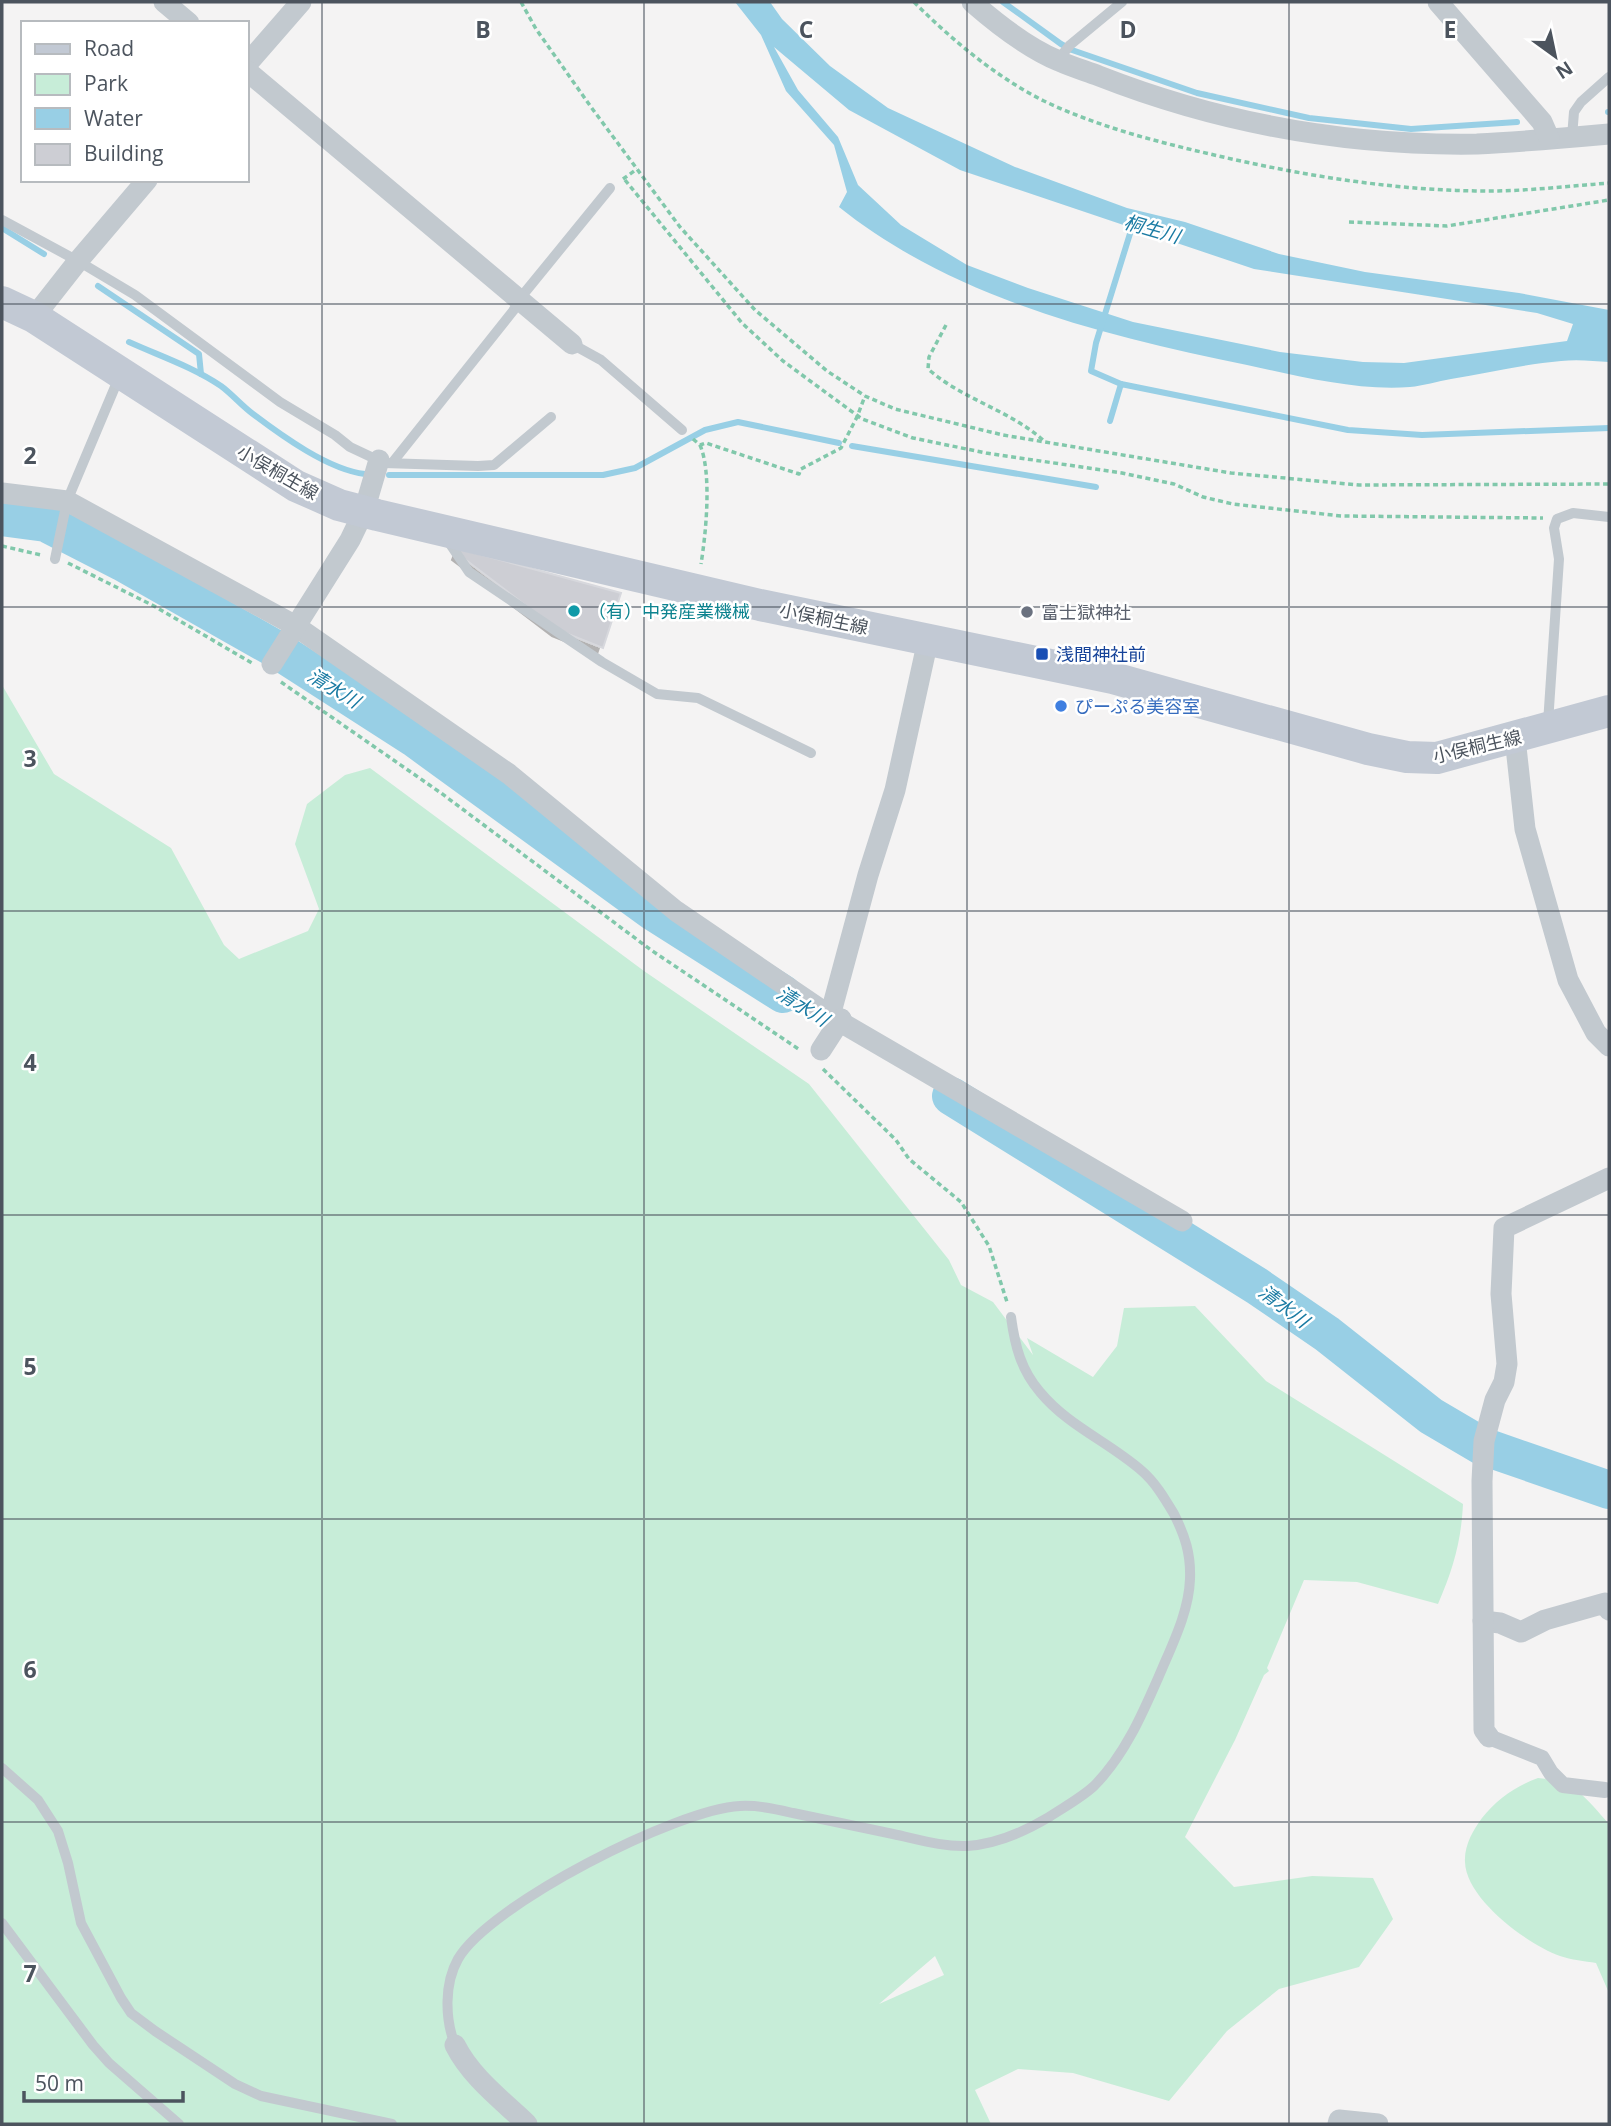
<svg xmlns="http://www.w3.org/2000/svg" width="1611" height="2126" viewBox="0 0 1611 2126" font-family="'Open Sans','Noto Sans JP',sans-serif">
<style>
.green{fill:#c7edd8;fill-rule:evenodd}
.water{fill:#98cfe5;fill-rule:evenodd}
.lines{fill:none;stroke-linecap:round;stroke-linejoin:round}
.stream{stroke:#98cfe5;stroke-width:6}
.river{stroke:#98cfe5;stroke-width:38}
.building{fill:#cdced4;stroke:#d7d8dd;stroke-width:2;filter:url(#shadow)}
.path{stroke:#81c8ab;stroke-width:3.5;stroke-dasharray:5 3.5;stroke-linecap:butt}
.service{stroke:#c2c9cf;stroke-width:10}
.pedestrian{stroke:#c2c9cf;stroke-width:16}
.minor{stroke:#c2c9cf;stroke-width:21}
.secondary{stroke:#c2c9d4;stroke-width:32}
.minor-bridge{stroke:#c2c9cf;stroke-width:21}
.grid{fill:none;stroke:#4c545e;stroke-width:2;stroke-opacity:0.55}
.culture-dot{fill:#0f9aa8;stroke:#fff;stroke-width:2.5}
.worship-dot{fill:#6b7280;stroke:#fff;stroke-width:2.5}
.transit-dot{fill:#1a4fb4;stroke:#fff;stroke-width:2.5}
.shop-dot{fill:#3f7fe0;stroke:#fff;stroke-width:2.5}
.labels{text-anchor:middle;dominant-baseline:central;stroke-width:5;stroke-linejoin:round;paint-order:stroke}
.street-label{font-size:18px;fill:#4c545e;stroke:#fff}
.culture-label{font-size:18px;fill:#0d838f;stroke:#fff;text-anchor:start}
.worship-label{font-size:18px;fill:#5b616d;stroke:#fff;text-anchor:start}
.transit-label{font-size:18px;fill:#164399;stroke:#fff;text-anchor:start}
.shop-label{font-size:18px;fill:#366cbe;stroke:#fff;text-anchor:start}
.water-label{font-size:19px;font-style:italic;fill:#1a7ba3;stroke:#fff}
.grid-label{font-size:23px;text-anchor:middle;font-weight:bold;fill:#4c545e;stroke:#fff;stroke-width:5;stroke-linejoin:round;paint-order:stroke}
</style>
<defs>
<filter id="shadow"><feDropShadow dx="-6" dy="6" stdDeviation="0" flood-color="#0004"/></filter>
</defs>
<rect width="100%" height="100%" fill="#f4f3f3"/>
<g class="green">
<path d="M 2,685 L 54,774 L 171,848 L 224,945 L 239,959 L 308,931 L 319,909 L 295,844 L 307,804 L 345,775 L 370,768 L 644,971 L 809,1084 L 949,1260 L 961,1285 L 993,1302 L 1033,1355 L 1027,1338 L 1093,1377 L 1117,1346 L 1124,1308 L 1195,1306 L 1266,1381 L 1463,1504 C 1461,1543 1453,1569 1438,1604 L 1357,1582 L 1304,1580 L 1267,1668 L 1269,1671 L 1264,1675 L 1235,1740 L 1185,1837 L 1234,1887 L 1312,1876 L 1373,1878 L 1393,1919 L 1359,1967 L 1279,1989 L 1227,2031 L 1169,2101 L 1073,2073 L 1018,2069 L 975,2090 L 991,2124 L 2,2124 ZM 935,1956 L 944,1975 L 879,2004 Z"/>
<path d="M 1538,1778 C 1576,1782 1585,1797 1609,1824 L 1609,1993 L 1596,1963 C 1585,1961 1571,1960 1560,1956 C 1527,1944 1466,1899 1465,1862 C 1464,1846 1473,1830 1482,1818 C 1497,1799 1516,1786 1538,1778 Z"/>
</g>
<path class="water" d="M 735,2 L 770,2 L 782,19 L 830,66 L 888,108 L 1015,167 L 1127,208 L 1185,222 L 1279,254 L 1365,272 L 1519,293 L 1609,310 L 1609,362 C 1594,361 1577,359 1561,361 C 1525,364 1488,373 1451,379 C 1438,381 1423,386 1410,387 C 1356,391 1299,376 1247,365 C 1106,336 954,299 839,207 L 847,192 L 834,145 L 786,91 L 761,35 ZM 774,47 L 849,110 L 960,170 L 1254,269 L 1537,313 L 1573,324 L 1567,341 L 1404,363 L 1363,362 L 1280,352 L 1133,322 L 1028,288 L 967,265 L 901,225 L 858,185 L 838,137 L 798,90 Z"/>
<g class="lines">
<g class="stream">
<path d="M 1003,2 L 1061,44 L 1072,50 L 1197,93 L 1309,118 L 1411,129 L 1517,122"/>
<path d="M 1608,112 L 1609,112"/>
<path d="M 2,228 L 44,254"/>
<path d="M 98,286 L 199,354 L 201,374"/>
<path d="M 129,342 C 160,356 193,367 221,386 C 232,394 242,406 253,414 C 282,436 329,470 365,474"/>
<path d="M 1121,384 L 1091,371 L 1096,343 L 1133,224"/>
<path d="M 1110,421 L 1121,384 L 1348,430 L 1422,435 L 1609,428"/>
<path d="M 852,446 L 1096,487"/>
<path d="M 389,475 L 603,475 L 635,468 L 705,430 L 738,422 L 839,443"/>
</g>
<g class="river">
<path d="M 2,517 L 46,523 L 122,562 L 274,648 L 414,738 L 652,911 L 783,994"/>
<path d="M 951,1096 L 1257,1286 L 1327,1334 L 1431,1416 L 1482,1446 L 1609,1490"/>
</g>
</g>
<path class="building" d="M 460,549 L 621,593 L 603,648 L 558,630 L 458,554 Z"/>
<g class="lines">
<g class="path">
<path d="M 521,2 L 536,29 L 591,107 L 680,227 L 755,310 L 827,371 L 865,396 L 895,409 L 1003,435 L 1231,473 L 1359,485 L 1609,484"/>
<path d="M 914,2 C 952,40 996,77 1044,101 C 1096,126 1154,141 1210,154 C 1304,176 1401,192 1498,191 C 1535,190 1572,186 1609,183"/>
<path d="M 623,179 L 637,169"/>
<path d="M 625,180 L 742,323 L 783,361 L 862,419 L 913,438 L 986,453 L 1122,473 L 1174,484 L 1203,497 L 1233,504 L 1341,516 L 1543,518"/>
<path d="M 1349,222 L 1447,226 L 1609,200"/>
<path d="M 946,325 L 929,357 L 928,369 C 962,399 1009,410 1043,440"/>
<path d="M 693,439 L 700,445 L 706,443 L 799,474 L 801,469 L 841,448 L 857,417 L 865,396"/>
<path d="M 700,445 C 712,473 706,533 701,564"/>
<path d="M 2,546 L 41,555"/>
<path d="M 68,563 L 154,606 L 252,663"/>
<path d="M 281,682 L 441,793 L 651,950 L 800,1050"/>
<path d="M 823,1069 L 896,1140 L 909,1159 L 961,1202 L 989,1246 L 1007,1302"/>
</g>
<g class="service">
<path d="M 1057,61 L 1070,45 L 1122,2"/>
<path d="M 1572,137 L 1574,112 L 1581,102 L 1609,77"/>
<path d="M 2,220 L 78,261 L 135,295 L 280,402 L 335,435 L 350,447 L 384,463 L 478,466 L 494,465 L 551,417"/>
<path d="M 572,344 L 601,360 L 682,430"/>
<path d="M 392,463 L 513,311 L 526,291 L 610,188"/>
<path d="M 446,538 L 469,572 L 602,662 L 657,694 L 698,698 L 811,753"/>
<path d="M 55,559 L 67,501 L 120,375"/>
<path d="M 1548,723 L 1559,559 L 1554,528 L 1557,519 L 1573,513 L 1609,517"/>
<path d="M 2,1768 L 38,1800 L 58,1831 L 68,1863 L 81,1923 L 121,1998 L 131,2013 L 155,2031 L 235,2084 L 261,2096 L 392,2124"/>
<path d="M 2,1923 L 93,2045 L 109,2063 L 179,2124"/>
<path d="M 455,2045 C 445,2019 444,1984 458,1959 C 489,1905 677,1809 740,1806 C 758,1805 775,1809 793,1813 C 826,1820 860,1827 893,1834 C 917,1839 942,1847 967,1846 C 996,1844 1024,1832 1049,1817 C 1064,1807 1081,1798 1094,1786 C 1126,1754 1144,1710 1162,1669 C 1174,1641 1189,1610 1190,1579 C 1191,1554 1185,1536 1174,1514 C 1165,1499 1155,1482 1142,1471 C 1109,1442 1068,1426 1040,1392 C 1021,1370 1015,1346 1011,1317"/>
</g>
<path class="pedestrian" d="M 1489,1737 L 1542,1758 L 1551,1773 L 1563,1785 L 1605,1790"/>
<g class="minor">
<path d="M 164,2 L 189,23"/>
<path d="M 972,2 C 996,23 1030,49 1059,61 C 1072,67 1086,71 1099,76 C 1219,123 1348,146 1477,144 C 1521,142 1565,138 1609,134"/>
<path d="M 1438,2 L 1542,122 L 1549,138"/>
<path d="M 247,64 L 301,2"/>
<path d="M 247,71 L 572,344"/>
<path d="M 34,317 L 78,261 L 147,180"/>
<path d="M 2,493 L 67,501 L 294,625 L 509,774 L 676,911 L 830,1016 L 1182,1221"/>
<path d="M 272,664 L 350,540 L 364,511 L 379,460"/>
<path d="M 1515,738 L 1525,829 L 1568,980 L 1596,1033 L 1609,1046"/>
<path d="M 841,1019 L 830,1016 L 868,875 L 895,790 L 928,640"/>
<path d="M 1483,1621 L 1500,1623 L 1521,1632 L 1545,1620 L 1605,1603 L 1609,1610"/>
<path d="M 1489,1737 L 1484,1730 L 1482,1481 L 1484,1441 L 1495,1400 L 1504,1382 L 1507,1364 L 1501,1294 L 1504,1228 L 1609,1178"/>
<path d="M 455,2045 C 471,2077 502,2100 527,2124"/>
<path d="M 1338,2124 L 1339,2120 L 1378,2124"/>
</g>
<path class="secondary" d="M 2,302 L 34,317 L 296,486 L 339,505 L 377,515 L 760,605 L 1113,678 L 1368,749 L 1407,757 L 1437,758 L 1609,711"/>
<path class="minor-bridge" d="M 821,1050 L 841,1019"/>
</g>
<path class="grid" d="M 322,2 L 322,2124M 644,2 L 644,2124M 967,2 L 967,2124M 1289,2 L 1289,2124M 2,304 L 1609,304M 2,607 L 1609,607M 2,911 L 1609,911M 2,1215 L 1609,1215M 2,1519 L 1609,1519M 2,1822 L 1609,1822"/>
<circle class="culture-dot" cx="574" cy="611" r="7"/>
<circle class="worship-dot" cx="1027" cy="612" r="7"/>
<rect class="transit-dot" x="1035" y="647" width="14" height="14" rx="3.5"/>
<circle class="shop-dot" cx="1061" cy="706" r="7"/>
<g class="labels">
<g class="street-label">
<text transform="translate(278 472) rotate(30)">小俣桐生線</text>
<text transform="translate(824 618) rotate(12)">小俣桐生線</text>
<text transform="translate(1477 746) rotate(-13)">小俣桐生線</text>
</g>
<g class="culture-label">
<text x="588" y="611">（有）中発産業機械</text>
</g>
<g class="worship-label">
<text x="1041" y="612">富士獄神社</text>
</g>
<g class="transit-label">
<text x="1056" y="654">浅間神社前</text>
</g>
<g class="shop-label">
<text x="1075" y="706">ぴーぷる美容室</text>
</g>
<g class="water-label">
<text transform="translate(1152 229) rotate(16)">桐生川</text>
<text transform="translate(334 688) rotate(31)">清水川</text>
<text transform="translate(803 1006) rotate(32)">清水川</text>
<text transform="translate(1284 1306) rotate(37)">清水川</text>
</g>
</g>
<g class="grid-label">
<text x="483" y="38">B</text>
<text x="806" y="38">C</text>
<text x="1128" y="38">D</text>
<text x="1450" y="38">E</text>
<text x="30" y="464">2</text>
<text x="30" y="767">3</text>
<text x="30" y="1071">4</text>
<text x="30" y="1375">5</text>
<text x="30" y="1678">6</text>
<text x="30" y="1982">7</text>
</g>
<rect width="1611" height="2126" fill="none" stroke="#4c545e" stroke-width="7"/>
<rect x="21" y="21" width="228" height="161" fill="#ffffff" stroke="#b7bbbf" stroke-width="2"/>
<rect x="35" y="44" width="35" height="10" fill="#c2c9d4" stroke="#b7bbbf" stroke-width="2"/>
<text x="84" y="56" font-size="21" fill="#4c545e">Road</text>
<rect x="35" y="74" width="35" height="21" fill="#c7edd8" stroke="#b7bbbf" stroke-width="2"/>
<text x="84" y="91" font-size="21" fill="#4c545e">Park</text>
<rect x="35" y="108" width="35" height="21" fill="#98cfe5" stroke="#b7bbbf" stroke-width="2"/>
<text x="84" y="126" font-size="21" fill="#4c545e">Water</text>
<rect x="35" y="144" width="35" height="21" fill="#cdced4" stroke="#b7bbbf" stroke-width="2"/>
<text x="84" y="161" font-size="21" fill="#4c545e">Building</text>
<g transform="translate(1555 56) rotate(147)" stroke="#ffffff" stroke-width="5" paint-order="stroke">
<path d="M0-5L12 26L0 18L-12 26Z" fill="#4c545e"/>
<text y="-10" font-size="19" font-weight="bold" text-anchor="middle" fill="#4c545e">N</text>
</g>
<path d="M24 2091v10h159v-10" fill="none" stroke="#4c545e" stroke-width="3.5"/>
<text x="35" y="2091" font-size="21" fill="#4c545e" stroke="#ffffff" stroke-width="5" paint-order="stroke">50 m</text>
</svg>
